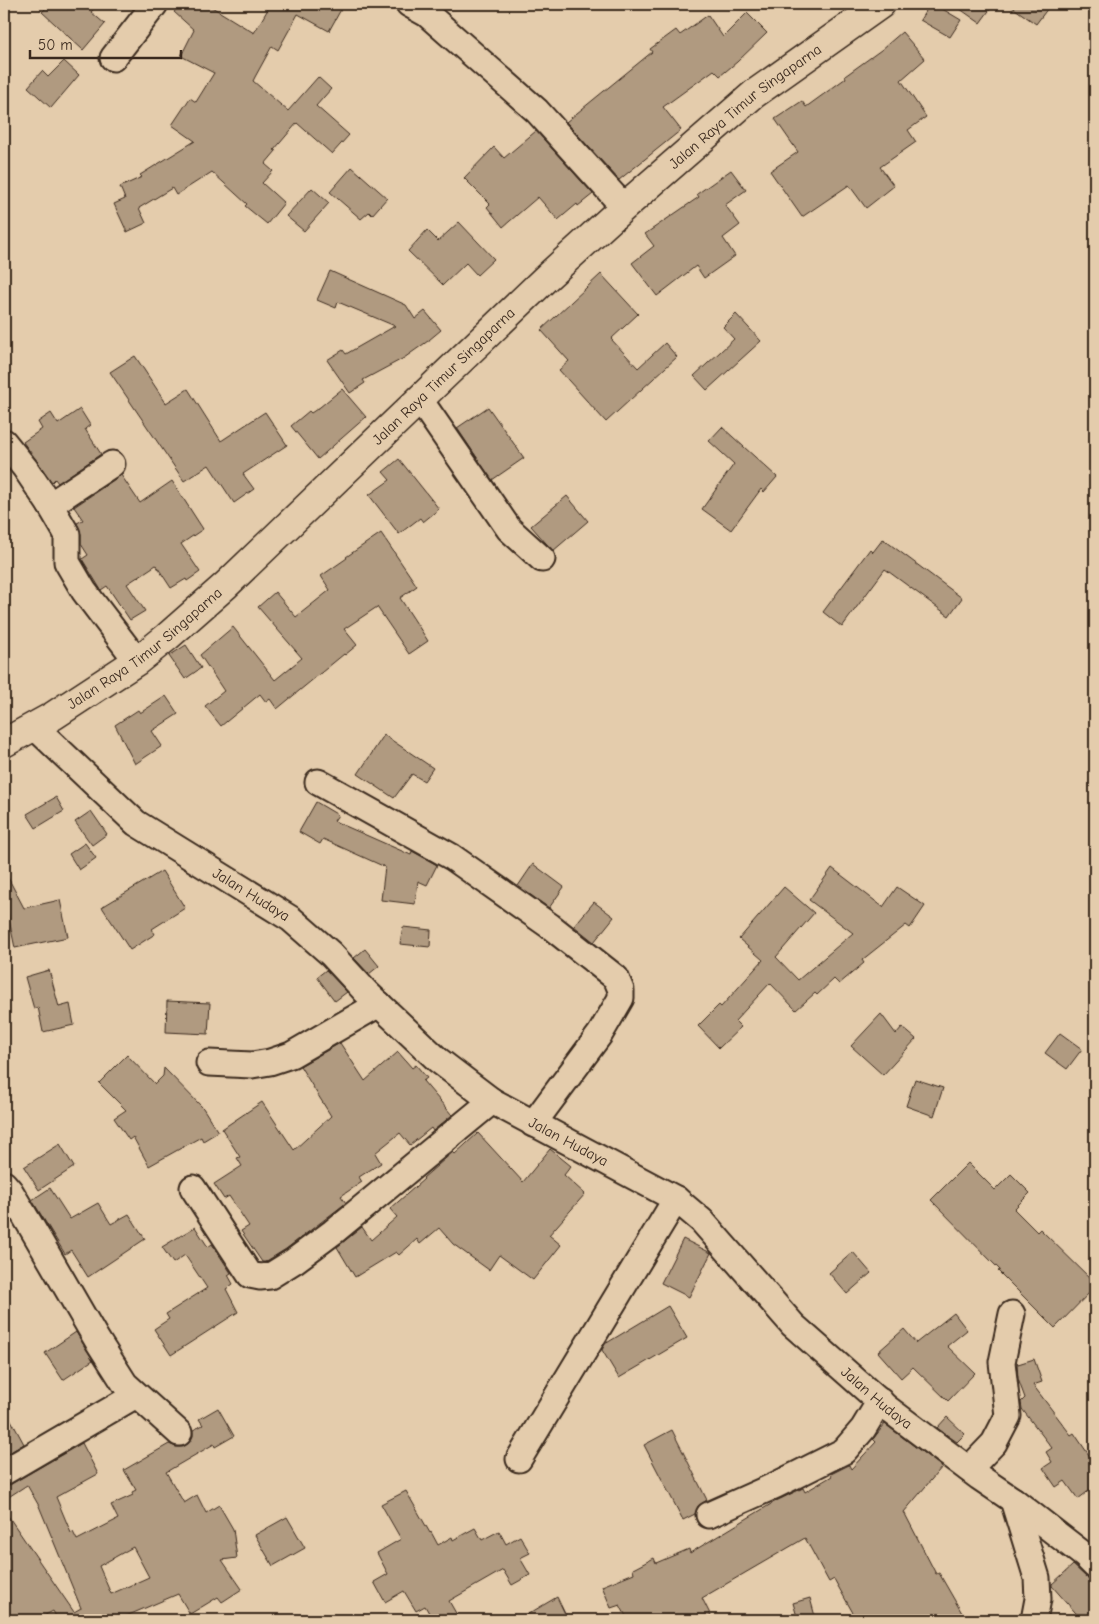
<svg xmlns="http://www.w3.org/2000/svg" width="1099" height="1624" viewBox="0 0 1099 1624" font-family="'Comic Neue',sans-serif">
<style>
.building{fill:#b09a80;stroke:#3b2a1e;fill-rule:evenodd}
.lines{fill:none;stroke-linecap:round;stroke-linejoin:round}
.minor-casing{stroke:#3b2a1e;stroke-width:29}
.major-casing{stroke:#3b2a1e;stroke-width:31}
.minor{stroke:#e4ccac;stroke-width:25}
.major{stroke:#e4ccac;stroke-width:28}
.labels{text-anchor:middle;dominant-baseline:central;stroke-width:4.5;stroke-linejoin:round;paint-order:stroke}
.street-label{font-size:15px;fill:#3b2a1e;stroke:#e4ccac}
</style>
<rect width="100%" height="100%" fill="#e4ccac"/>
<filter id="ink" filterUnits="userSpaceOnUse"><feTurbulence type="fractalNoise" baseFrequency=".02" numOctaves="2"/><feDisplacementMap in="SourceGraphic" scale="10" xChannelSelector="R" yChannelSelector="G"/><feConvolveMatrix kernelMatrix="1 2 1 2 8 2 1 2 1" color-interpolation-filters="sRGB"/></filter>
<g filter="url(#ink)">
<g class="building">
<path d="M 50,4 L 98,4 L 91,12 L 105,24 L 83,50 L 42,12 Z"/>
<path d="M 181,4 L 207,4 L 254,33 L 271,4 L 344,4 L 329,31 L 298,14 L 278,50 L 272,46 L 255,77 L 253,81 L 288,111 L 318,77 L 331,89 L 316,106 L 349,135 L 332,154 L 297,123 L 274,150 L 276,151 L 265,164 L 273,171 L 262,183 L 284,203 L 267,224 L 245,206 L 247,204 L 212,172 L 176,195 L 172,188 L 139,208 L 146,223 L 127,232 L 114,204 L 125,199 L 120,187 L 142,177 L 140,175 L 195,141 L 172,125 L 190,98 L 196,102 L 214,73 L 181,56 L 194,30 L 174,12 Z"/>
<path d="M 930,4 L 934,4 L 961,20 L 950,37 L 920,20 Z"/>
<path d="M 953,4 L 994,4 L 980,23 Z"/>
<path d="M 1008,4 L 1051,4 L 1036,24 Z"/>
<path d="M 747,13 L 767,33 L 737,62 L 720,76 L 714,70 L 663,107 L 681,130 L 619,180 L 566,122 L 652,52 L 650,49 L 676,30 L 680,35 L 708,15 L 723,37 Z"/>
<path d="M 902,32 L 925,59 L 901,80 L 926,117 L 908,130 L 916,142 L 880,167 L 894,186 L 866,208 L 849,185 L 802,217 L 770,171 L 798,152 L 775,119 L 802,101 L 806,107 L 846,78 L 845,76 L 881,50 Z"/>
<path d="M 64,61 L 79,75 L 51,108 L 28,87 L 42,71 L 48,77 Z"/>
<path d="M 536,131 L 593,194 L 578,206 L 577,204 L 558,220 L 538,197 L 503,227 L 487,207 L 490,204 L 464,178 L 494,147 L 504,158 Z"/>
<path d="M 352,167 L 387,198 L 372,215 L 369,212 L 361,219 L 330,192 Z"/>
<path d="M 731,170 L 746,190 L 725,205 L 740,225 L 723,238 L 735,256 L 704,278 L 696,266 L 657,296 L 632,263 L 654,246 L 645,234 L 699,197 L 697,194 Z"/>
<path d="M 312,188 L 329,203 L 304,231 L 286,216 Z"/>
<path d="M 459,222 L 494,259 L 477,275 L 466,263 L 443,285 L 408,251 L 427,230 L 438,241 Z"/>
<path d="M 330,271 L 406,305 L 415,319 L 425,311 L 441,330 L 429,340 L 430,341 L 428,341 L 404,358 L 363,380 L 365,383 L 350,393 L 327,360 L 343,350 L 346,354 L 395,326 L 338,302 L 336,308 L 317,300 Z"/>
<path d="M 601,274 L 638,314 L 611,339 L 638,368 L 665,343 L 677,357 L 606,422 L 559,370 L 569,361 L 541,330 Z"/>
<path d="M 736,314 L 761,341 L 707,390 L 694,376 L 734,339 L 723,327 Z"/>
<path d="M 135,356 L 166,403 L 188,389 L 221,441 L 265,412 L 287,445 L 243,474 L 254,489 L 234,503 L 209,465 L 184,481 L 110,372 Z"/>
<path d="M 342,389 L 366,417 L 318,459 L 291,426 L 309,411 L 311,413 L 320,407 Z"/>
<path d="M 488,407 L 524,458 L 492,480 L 457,428 Z"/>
<path d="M 80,409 L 90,425 L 85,429 L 101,454 L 58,483 L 55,479 L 52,482 L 23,442 L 42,429 L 38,422 L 51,413 L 58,424 Z"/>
<path d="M 722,427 L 777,477 L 764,492 L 761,489 L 731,530 L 702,509 L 734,464 L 709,441 Z"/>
<path d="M 399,459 L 439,509 L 423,522 L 420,518 L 399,534 L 369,495 L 390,480 L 383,472 Z"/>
<path d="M 121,475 L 140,503 L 172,481 L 203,529 L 181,544 L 200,572 L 187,581 L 186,579 L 171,588 L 156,565 L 127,584 L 145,611 L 130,620 L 107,586 L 101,590 L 82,559 L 88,555 L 81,544 L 81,534 L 77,523 L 83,520 L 74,507 Z"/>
<path d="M 567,496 L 588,521 L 553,551 L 531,526 Z"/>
<path d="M 381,533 L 417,586 L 400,598 L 428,641 L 409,654 L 377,607 L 344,629 L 357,645 L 345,655 L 344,654 L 277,709 L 270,699 L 266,702 L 260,694 L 221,726 L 205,706 L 224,691 L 200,655 L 233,627 L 275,680 L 302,658 L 258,607 L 275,592 L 296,617 L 330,590 L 321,576 L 347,558 L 346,557 Z"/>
<path d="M 883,539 L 962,598 L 949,616 L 885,569 L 842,627 L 823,612 L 870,549 L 873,552 Z"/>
<path d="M 186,645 L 201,668 L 185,679 L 169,656 Z"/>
<path d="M 166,696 L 178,714 L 152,731 L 162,746 L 135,764 L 115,725 L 138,710 L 140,713 Z"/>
<path d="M 384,735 L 433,768 L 424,781 L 412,774 L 394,798 L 358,774 Z"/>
<path d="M 56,797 L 64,811 L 36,828 L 27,814 Z"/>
<path d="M 316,802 L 338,815 L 334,821 L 411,855 L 412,851 L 437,865 L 427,885 L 418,881 L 415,904 L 381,900 L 385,867 L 323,839 L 320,844 L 299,832 Z"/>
<path d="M 91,811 L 107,834 L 92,845 L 75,822 Z"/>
<path d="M 85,843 L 96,858 L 79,870 L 69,854 Z"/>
<path d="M 533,864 L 564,887 L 549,908 L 518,886 Z"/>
<path d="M 832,868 L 883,907 L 897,887 L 925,906 L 910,928 L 906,925 L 862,960 L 864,963 L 839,984 L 834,979 L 817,995 L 815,993 L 796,1010 L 770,983 L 735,1021 L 741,1027 L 719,1048 L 698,1026 L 719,1005 L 721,1007 L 763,960 L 739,939 L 784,887 L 814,913 L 776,957 L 798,980 L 853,933 L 809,900 Z"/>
<path d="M 4,870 L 24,908 L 60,900 L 68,937 L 15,948 L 4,896 Z"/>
<path d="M 162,871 L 185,908 L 152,929 L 155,934 L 130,950 L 102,907 Z"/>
<path d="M 594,902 L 614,917 L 594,942 L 574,926 Z"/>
<path d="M 403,927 L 431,930 L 430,947 L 400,944 Z"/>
<path d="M 365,949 L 379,966 L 369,974 L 354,958 Z"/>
<path d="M 49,970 L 59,1007 L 70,1004 L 74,1025 L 43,1032 L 38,1007 L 34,1009 L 25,977 Z"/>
<path d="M 326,970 L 347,992 L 335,1001 L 317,977 Z"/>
<path d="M 167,1001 L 210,1003 L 208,1034 L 166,1032 Z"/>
<path d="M 881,1014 L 896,1034 L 902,1027 L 916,1039 L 883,1075 L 851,1046 Z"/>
<path d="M 1060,1033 L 1082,1049 L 1067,1069 L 1045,1053 Z"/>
<path d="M 340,1043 L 365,1081 L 398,1052 L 412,1068 L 416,1065 L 427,1078 L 423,1081 L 452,1115 L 433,1131 L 431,1128 L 410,1145 L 400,1133 L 375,1153 L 381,1163 L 359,1177 L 362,1182 L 341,1196 L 346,1203 L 286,1249 L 265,1262 L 262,1262 L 241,1231 L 249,1226 L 229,1196 L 224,1199 L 214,1184 L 242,1166 L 237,1158 L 240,1157 L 222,1129 L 262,1102 L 294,1150 L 331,1116 L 300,1066 Z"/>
<path d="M 127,1055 L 155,1084 L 163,1076 L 164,1068 L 203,1108 L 218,1132 L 203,1141 L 201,1137 L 149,1166 L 133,1137 L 129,1140 L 114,1118 L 126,1110 L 99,1083 Z"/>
<path d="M 915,1079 L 943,1088 L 934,1116 L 906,1106 Z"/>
<path d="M 478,1133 L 523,1182 L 550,1149 L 571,1166 L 564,1175 L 585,1194 L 549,1235 L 561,1245 L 533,1280 L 499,1255 L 489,1270 L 453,1244 L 439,1228 L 420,1244 L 417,1239 L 399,1255 L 396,1252 L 355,1277 L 337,1247 L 362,1227 L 371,1240 L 397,1217 L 390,1209 L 424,1179 L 423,1178 L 453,1152 L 455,1154 Z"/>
<path d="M 60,1144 L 74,1167 L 39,1190 L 24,1167 Z"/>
<path d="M 968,1163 L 995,1190 L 1011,1174 L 1030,1193 L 1014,1209 L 1037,1232 L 1040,1229 L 1095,1283 L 1095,1287 L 1055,1328 L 998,1271 L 1000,1270 L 931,1200 Z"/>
<path d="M 50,1188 L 70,1219 L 98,1203 L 111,1224 L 129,1214 L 145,1239 L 88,1277 L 71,1250 L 65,1254 L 32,1200 Z"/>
<path d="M 195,1227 L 208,1247 L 212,1244 L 231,1273 L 228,1275 L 233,1284 L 226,1289 L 238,1312 L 171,1355 L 154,1329 L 169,1319 L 166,1314 L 207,1288 L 185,1255 L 173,1263 L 162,1247 Z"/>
<path d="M 683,1239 L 711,1253 L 689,1297 L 661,1283 Z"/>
<path d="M 853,1252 L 871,1273 L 847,1294 L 829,1273 Z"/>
<path d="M 668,1306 L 687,1338 L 619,1378 L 602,1350 L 605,1344 Z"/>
<path d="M 954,1313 L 967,1330 L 947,1346 L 975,1373 L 948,1401 L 913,1367 L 901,1378 L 878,1352 L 904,1329 L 916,1343 Z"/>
<path d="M 76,1332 L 93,1360 L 63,1380 L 45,1353 Z"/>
<path d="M 1034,1359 L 1042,1382 L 1033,1385 L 1071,1435 L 1074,1433 L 1095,1464 L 1095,1486 L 1078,1499 L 1065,1481 L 1056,1487 L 1043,1468 L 1052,1462 L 1046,1452 L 1052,1448 L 1022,1409 L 1021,1402 L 1025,1398 L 1018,1379 L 1017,1362 L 1018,1364 Z"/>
<path d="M 4,1407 L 24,1444 L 4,1456 Z"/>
<path d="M 218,1408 L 234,1436 L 215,1447 L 214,1444 L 166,1472 L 184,1503 L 197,1495 L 206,1513 L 219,1505 L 233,1529 L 237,1558 L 222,1560 L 242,1589 L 222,1602 L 218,1597 L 190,1614 L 178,1594 L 117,1620 L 58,1620 L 53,1611 L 36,1620 L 4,1620 L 4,1510 L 74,1612 L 81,1608 L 39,1506 L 27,1485 L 4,1500 L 4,1486 L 11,1484 L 82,1443 L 98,1474 L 56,1497 L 71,1533 L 73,1532 L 77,1540 L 118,1519 L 111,1505 L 133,1495 L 132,1492 L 136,1490 L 124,1470 L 169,1444 L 176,1447 L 183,1447 L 189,1443 L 193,1436 L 193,1430 L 203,1425 L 199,1419 ZM 133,1547 L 149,1577 L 111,1594 L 99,1566 Z"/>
<path d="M 947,1417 L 965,1434 L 957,1442 L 937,1428 Z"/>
<path d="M 885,1424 L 942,1467 L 904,1512 L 936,1574 L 939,1573 L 966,1620 L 857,1620 L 834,1579 L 829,1582 L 805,1538 L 702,1598 L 711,1616 L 701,1620 L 628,1620 L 620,1605 L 611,1608 L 602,1586 L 634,1573 L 633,1569 L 654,1558 L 656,1563 L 689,1549 L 690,1553 L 776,1501 L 803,1488 L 805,1492 L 832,1476 L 831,1474 L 849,1465 L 851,1469 L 876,1442 L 873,1439 Z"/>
<path d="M 672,1430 L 707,1500 L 698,1506 L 695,1514 L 683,1520 L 644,1445 Z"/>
<path d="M 406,1491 L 430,1533 L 431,1532 L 438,1545 L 452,1537 L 453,1540 L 475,1528 L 482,1540 L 499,1531 L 506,1544 L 520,1536 L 530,1553 L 520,1558 L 530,1575 L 512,1585 L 503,1570 L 449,1601 L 457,1615 L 447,1620 L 433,1620 L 425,1606 L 416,1611 L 404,1591 L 385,1602 L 374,1582 L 388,1574 L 377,1553 L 401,1539 L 381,1504 Z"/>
<path d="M 287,1517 L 305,1548 L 273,1566 L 255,1535 Z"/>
<path d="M 1073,1565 L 1085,1576 L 1095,1582 L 1095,1620 L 1082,1620 L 1052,1586 L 1052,1584 Z"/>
<path d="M 557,1597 L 568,1620 L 518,1620 Z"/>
<path d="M 810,1598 L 816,1620 L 798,1620 L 793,1603 Z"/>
</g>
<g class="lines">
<g class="minor-casing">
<g id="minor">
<path d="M 409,4 L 427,14 L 537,111 L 624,207"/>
<path d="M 113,58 L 155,4"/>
<path d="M 420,400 L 509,529 L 542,559"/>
<path d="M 4,442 L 25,468 L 50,505 L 67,534 L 67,562 L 84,591 L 137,661"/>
<path d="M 50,505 L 112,464"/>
<path id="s1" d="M 35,727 L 136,823 L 291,919 L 331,954 L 366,992 L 438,1060 L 492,1101 L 676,1199 L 702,1221 L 793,1325 L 887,1408 L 979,1477 L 1013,1500 L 1084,1555 L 1095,1566"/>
<path d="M 318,782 L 452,857 L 550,926 L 616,978 L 621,990 L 621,998 L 600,1034 L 533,1124"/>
<path d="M 209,1063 L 252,1065 L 270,1062 L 291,1055 L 379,1004"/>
<path d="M 4,1184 L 10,1191 L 32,1228 L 97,1340 L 125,1384 L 179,1433"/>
<path d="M 193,1188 L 250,1275 L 260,1277 L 270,1276 L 294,1261 L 333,1232 L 492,1101"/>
<path d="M 519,1459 L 676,1199"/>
<path d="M 969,1469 L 994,1443 L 1008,1416 L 1002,1362 L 1012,1314"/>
<path d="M 4,1472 L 136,1395"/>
<path d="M 1013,1500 L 1037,1578 L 1038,1599 L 1034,1620"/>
<path d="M 709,1515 L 776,1485 L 844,1451 L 863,1429 L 880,1401"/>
</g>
</g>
<g class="major-casing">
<g id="major">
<path id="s2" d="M 4,743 L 53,716 L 137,661 L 167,637 L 226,585 L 546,278 L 624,207 L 754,94 L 881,4"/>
</g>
</g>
<use href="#minor" class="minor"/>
<use href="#major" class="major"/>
</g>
</g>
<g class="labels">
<g class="street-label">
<text stroke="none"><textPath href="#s2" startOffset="980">Jalan Raya Timur Singaparna</textPath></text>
<text stroke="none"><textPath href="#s2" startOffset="575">Jalan Raya Timur Singaparna</textPath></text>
<text stroke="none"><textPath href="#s2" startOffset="170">Jalan Raya Timur Singaparna</textPath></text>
<text stroke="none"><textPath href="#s1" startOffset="275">Jalan Hudaya</textPath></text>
<text stroke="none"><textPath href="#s1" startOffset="680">Jalan Hudaya</textPath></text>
<text stroke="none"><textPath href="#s1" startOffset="1085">Jalan Hudaya</textPath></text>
</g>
</g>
<rect width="1099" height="1624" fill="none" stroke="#e4ccac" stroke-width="20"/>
<rect x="10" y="10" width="1079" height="1604" fill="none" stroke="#3b2a1e" stroke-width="2" filter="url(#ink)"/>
<path d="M30 50v8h151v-8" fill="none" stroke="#3b2a1e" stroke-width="2.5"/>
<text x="38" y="50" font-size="15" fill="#3b2a1e" stroke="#e4ccac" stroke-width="4" paint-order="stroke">50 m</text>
</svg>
